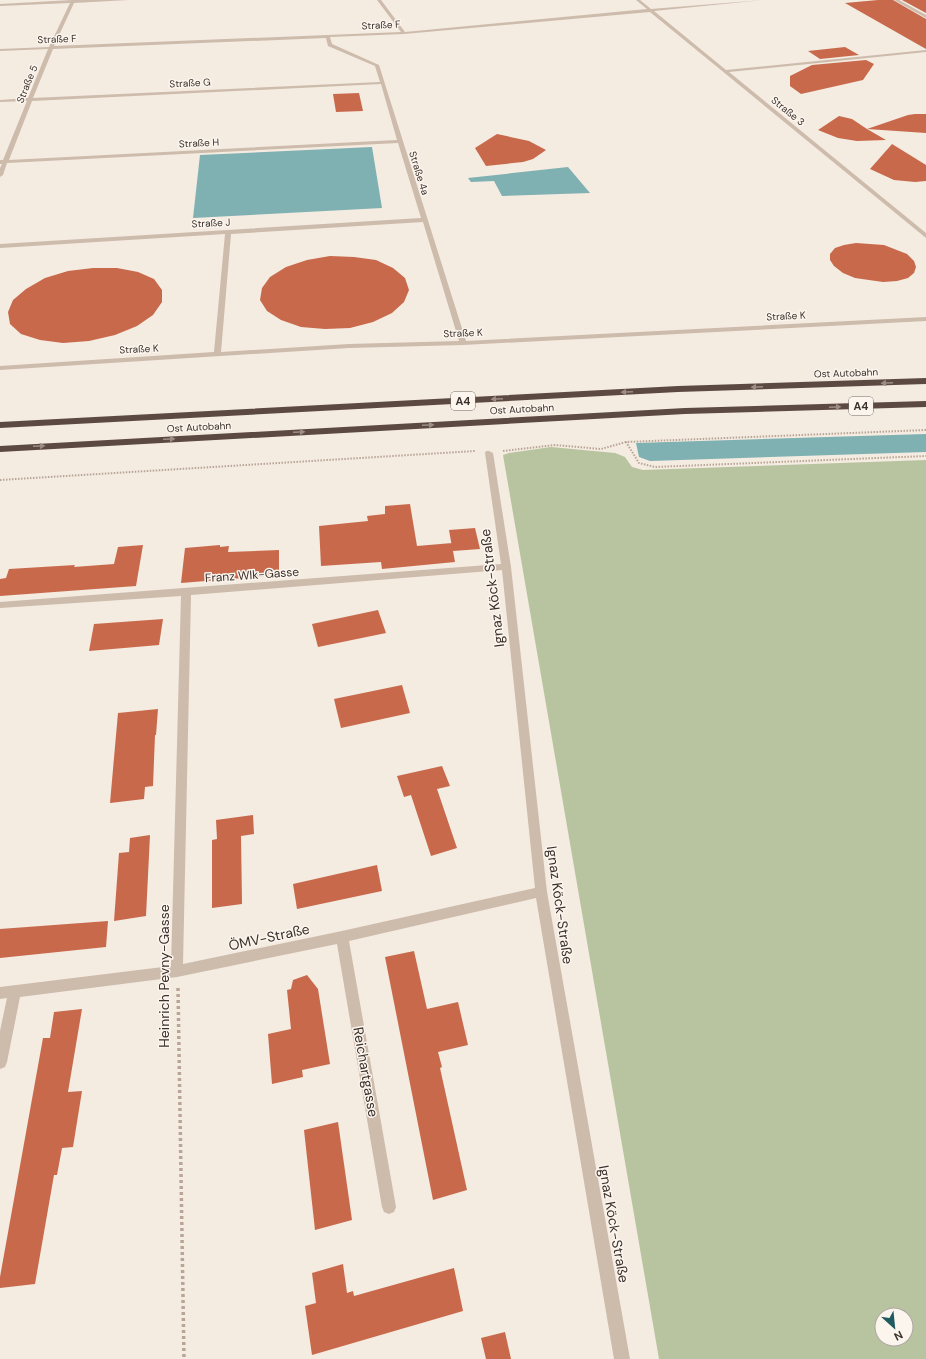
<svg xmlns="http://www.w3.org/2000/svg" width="926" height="1359" viewBox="0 0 926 1359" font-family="'DM Sans',sans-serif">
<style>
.green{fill:#b8c4a0;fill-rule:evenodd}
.water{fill:#7fb0b2}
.building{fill:#c8694b}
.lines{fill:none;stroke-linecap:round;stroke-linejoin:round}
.path-far1{stroke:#b9a596;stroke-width:2;stroke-dasharray:1.5 1.5;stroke-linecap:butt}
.path{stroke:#b9a596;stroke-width:3.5;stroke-dasharray:3 3;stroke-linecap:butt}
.minor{fill:#cdbbac;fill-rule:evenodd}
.highway{fill:#5c4a42;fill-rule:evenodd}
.oneway{fill:#9c8e87}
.labels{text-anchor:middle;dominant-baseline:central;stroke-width:3;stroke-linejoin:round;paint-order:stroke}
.far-street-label{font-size:10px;fill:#3b302b;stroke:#fbf5ee}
.shield{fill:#fbf5ee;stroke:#756b66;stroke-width:1}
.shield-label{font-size:11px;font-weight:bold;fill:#3b302b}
.street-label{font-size:12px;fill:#3b302b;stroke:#fbf5ee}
.near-street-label{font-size:14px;fill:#3b302b;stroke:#fbf5ee}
</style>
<rect width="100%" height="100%" fill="#f4ebe1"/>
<path class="green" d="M 551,447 L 615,453 L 625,457 L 632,467 L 643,470 L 926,460 L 926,1359 L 659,1359 L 503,455 L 509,453 ZM 882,1315 L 906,1315 L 906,1339 L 882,1339 Z"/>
<g class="water">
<path d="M 372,147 L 382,208 L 193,218 L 200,155 Z"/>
<path d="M 568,167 L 590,193 L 502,196 L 494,181 L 471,182 L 468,178 Z"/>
<path d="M 926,434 L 926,452 L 650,461 L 639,457 L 636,443 Z"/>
</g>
<g class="building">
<path d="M 878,0 L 893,0 L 926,19 L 926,49 L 845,3 Z"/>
<path d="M 902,0 L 926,0 L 926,13 Z"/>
<path d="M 845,47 L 859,55 L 820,59 L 808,51 Z"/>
<path d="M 866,60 L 874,64 L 863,80 L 801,94 L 790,86 L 790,76 L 812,65 Z"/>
<path d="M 359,93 L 363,111 L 336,112 L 333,94 Z"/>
<path d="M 915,114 L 926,114 L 926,133 L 867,129 L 886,140 L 857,141 L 838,138 L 818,130 L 839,116 L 852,119 L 867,129 L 908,115 Z"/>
<path d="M 497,134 L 529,141 L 546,150 L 533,159 L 523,162 L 486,166 L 475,148 Z"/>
<path d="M 892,144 L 926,165 L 926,181 L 915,182 L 894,180 L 870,169 Z"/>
<path d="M 856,243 L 884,245 L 907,254 L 914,261 L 916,267 L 914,273 L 908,278 L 897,281 L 883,282 L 855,278 L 843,273 L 834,266 L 830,260 L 830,254 L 835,248 L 844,245 Z"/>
<path d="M 330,256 L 354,257 L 376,260 L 393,268 L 405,278 L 409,290 L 404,302 L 392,313 L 373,322 L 350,328 L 325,329 L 301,327 L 281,320 L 267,311 L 260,300 L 262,288 L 270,277 L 286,267 L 307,260 Z"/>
<path d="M 93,268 L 117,268 L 138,272 L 154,279 L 162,290 L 162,302 L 153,315 L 137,326 L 115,335 L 89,341 L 63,343 L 40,340 L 21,334 L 10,324 L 8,312 L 13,300 L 26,289 L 45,278 L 68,271 Z"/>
<path d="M 410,504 L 417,546 L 452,543 L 452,547 L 449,530 L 475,528 L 480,549 L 453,551 L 455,562 L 382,569 L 381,562 L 321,566 L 319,526 L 368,521 L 367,516 L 385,514 L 385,506 Z"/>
<path d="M 143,545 L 136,586 L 0,596 L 0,579 L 6,578 L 9,569 L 75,565 L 74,567 L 114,564 L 118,547 Z"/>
<path d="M 220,545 L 220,547 L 229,546 L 228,552 L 279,550 L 279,575 L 181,583 L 185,548 Z"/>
<path d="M 378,610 L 386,633 L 318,647 L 312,624 Z"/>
<path d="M 163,619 L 159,645 L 89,651 L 94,624 Z"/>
<path d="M 402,685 L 410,713 L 341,728 L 334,699 Z"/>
<path d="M 158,709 L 156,735 L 155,735 L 153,786 L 145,787 L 144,799 L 110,803 L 118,713 Z"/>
<path d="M 442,766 L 450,786 L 437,789 L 457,848 L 431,856 L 411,795 L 404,797 L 397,776 Z"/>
<path d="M 253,815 L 254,834 L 241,836 L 242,904 L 212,908 L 212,840 L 217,839 L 216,820 Z"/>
<path d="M 150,835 L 146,916 L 114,921 L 119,853 L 129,852 L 130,838 Z"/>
<path d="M 377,865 L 382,891 L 297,909 L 293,884 Z"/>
<path d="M 108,921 L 106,947 L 0,958 L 0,929 Z"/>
<path d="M 414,951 L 427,1009 L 458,1002 L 468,1045 L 438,1052 L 442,1067 L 440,1068 L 467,1190 L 433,1200 L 385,957 Z"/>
<path d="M 307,975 L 318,989 L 330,1064 L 302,1070 L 303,1077 L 272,1084 L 268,1034 L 291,1029 L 287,990 L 291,989 L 293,980 Z"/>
<path d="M 82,1009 L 68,1092 L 82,1091 L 73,1147 L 62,1148 L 57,1175 L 54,1175 L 35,1284 L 0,1288 L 0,1277 L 43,1038 L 50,1038 L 54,1012 Z"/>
<path d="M 338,1122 L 352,1220 L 315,1230 L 304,1130 Z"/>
<path d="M 343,1264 L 347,1293 L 353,1291 L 354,1296 L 454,1268 L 463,1311 L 312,1355 L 305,1306 L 316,1303 L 312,1273 Z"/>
<path d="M 505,1332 L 511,1359 L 486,1359 L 481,1338 Z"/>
</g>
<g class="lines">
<g class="path-far1">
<path d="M 926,430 L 626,442 L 639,463 L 655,467 L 926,456"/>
<path d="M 503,451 L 555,445 L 601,449 L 626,442"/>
<path d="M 0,480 L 475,451"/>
</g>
<path class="path" d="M 178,988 L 184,1359"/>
<g class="minor">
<path d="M 72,0 L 128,0 L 74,3 L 54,46 L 401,32 L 377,0 L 381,0 L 405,32 L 647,9 L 636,0 L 640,0 L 651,9 L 763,0 L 654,11 L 726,70 L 926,50 L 926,52 L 729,72 L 926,233 L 926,238 L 650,12 L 404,34 L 330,37 L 332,44 L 379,65 L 466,341 L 926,317 L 926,321 L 463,345 L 349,348 L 0,370 L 0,366 L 214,352 L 225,234 L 0,248 L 0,244 L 421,218 L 398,143 L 7,163 L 3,175 L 0,177 L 0,168 L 2,164 L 0,164 L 0,160 L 3,160 L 27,101 L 0,102 L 0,100 L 28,98 L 48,49 L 0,51 L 0,49 L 49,47 L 70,3 L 0,6 L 0,4 ZM 326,38 L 328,46 L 375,66 L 380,82 L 33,98 L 53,49 ZM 381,84 L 397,140 L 9,160 L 32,101 ZM 423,222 L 459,341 L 349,344 L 221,352 L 231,234 Z"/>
<path d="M 894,0 L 899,0 L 926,15 L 926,18 Z"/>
<path d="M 486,451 L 489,451 L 493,453 L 511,567 L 547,892 L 630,1359 L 614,1359 L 536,898 L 349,941 L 396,1207 L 394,1212 L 389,1214 L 384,1212 L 382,1207 L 337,944 L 177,977 L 20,997 L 7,1062 L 5,1067 L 0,1069 L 0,1031 L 7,998 L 0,999 L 0,987 L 171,966 L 181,596 L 0,608 L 0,602 L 501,564 L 485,453 ZM 502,570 L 535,888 L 342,931 L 183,964 L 191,595 Z"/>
</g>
<g class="highway">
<path d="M 926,378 L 926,384 L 678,392 L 0,428 L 0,422 L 678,386 Z"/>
<path d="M 926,401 L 926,407 L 685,414 L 0,452 L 0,446 L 685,408 Z"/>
</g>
</g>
<defs><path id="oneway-solid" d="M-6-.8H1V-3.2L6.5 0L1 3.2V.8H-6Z"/></defs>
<g class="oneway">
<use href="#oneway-solid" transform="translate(887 383) rotate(178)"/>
<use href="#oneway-solid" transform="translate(757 387) rotate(178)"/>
<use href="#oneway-solid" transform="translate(627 392) rotate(177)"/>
<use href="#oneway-solid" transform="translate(497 399) rotate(177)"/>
<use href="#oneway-solid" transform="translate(835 407) rotate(-2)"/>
<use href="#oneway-solid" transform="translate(428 425) rotate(-3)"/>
<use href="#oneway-solid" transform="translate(299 432) rotate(-3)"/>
<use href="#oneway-solid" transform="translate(169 439) rotate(-3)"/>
<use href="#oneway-solid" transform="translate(39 446) rotate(-3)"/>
</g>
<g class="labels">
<g class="far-street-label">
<text transform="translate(381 25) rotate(-3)">Straße F</text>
<text transform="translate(57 39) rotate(-2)">Straße F</text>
<text transform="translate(190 83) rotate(-3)">Straße G</text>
<text transform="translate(27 84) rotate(-68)">Straße 5</text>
<text transform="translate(788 111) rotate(39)">Straße 3</text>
<text transform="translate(199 143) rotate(-3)">Straße H</text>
<text transform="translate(419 173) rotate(73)">Straße 4a</text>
<text transform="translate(211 223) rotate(-3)">Straße J</text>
<text transform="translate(786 316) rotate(-3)">Straße K</text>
<text transform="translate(463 333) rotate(-2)">Straße K</text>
<text transform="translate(139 349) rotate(-3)">Straße K</text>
<text transform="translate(846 373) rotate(-2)">Ost Autobahn</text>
<text transform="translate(522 409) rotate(-3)">Ost Autobahn</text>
<text transform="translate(199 427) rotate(-3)">Ost Autobahn</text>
</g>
<g class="shield">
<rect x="451" y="392" width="24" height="18" rx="3"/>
<rect x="849" y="397" width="24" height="18" rx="3"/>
</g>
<g class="shield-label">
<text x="463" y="401">A4</text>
<text x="861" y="406">A4</text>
</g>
<g class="street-label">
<text transform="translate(252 575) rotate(-4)">Franz Wlk-Gasse</text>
</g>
<g class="near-street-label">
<text transform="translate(492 588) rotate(-97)">Ignaz Köck-Straße</text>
<text transform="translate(560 905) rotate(82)">Ignaz Köck-Straße</text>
<text transform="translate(269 937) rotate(-12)">ÖMV-Straße</text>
<text transform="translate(164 976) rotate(-90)">Heinrich Pevny-Gasse</text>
<text transform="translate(366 1072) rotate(80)">Reichartgasse</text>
<text transform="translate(614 1224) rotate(80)">Ignaz Köck-Straße</text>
</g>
</g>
<g transform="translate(894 1327) rotate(153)"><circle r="19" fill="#fbf5ee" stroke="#aea6a0"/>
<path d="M0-3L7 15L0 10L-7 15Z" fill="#1f5a5e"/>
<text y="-6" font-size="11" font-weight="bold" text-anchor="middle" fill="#3b302b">N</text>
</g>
</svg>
